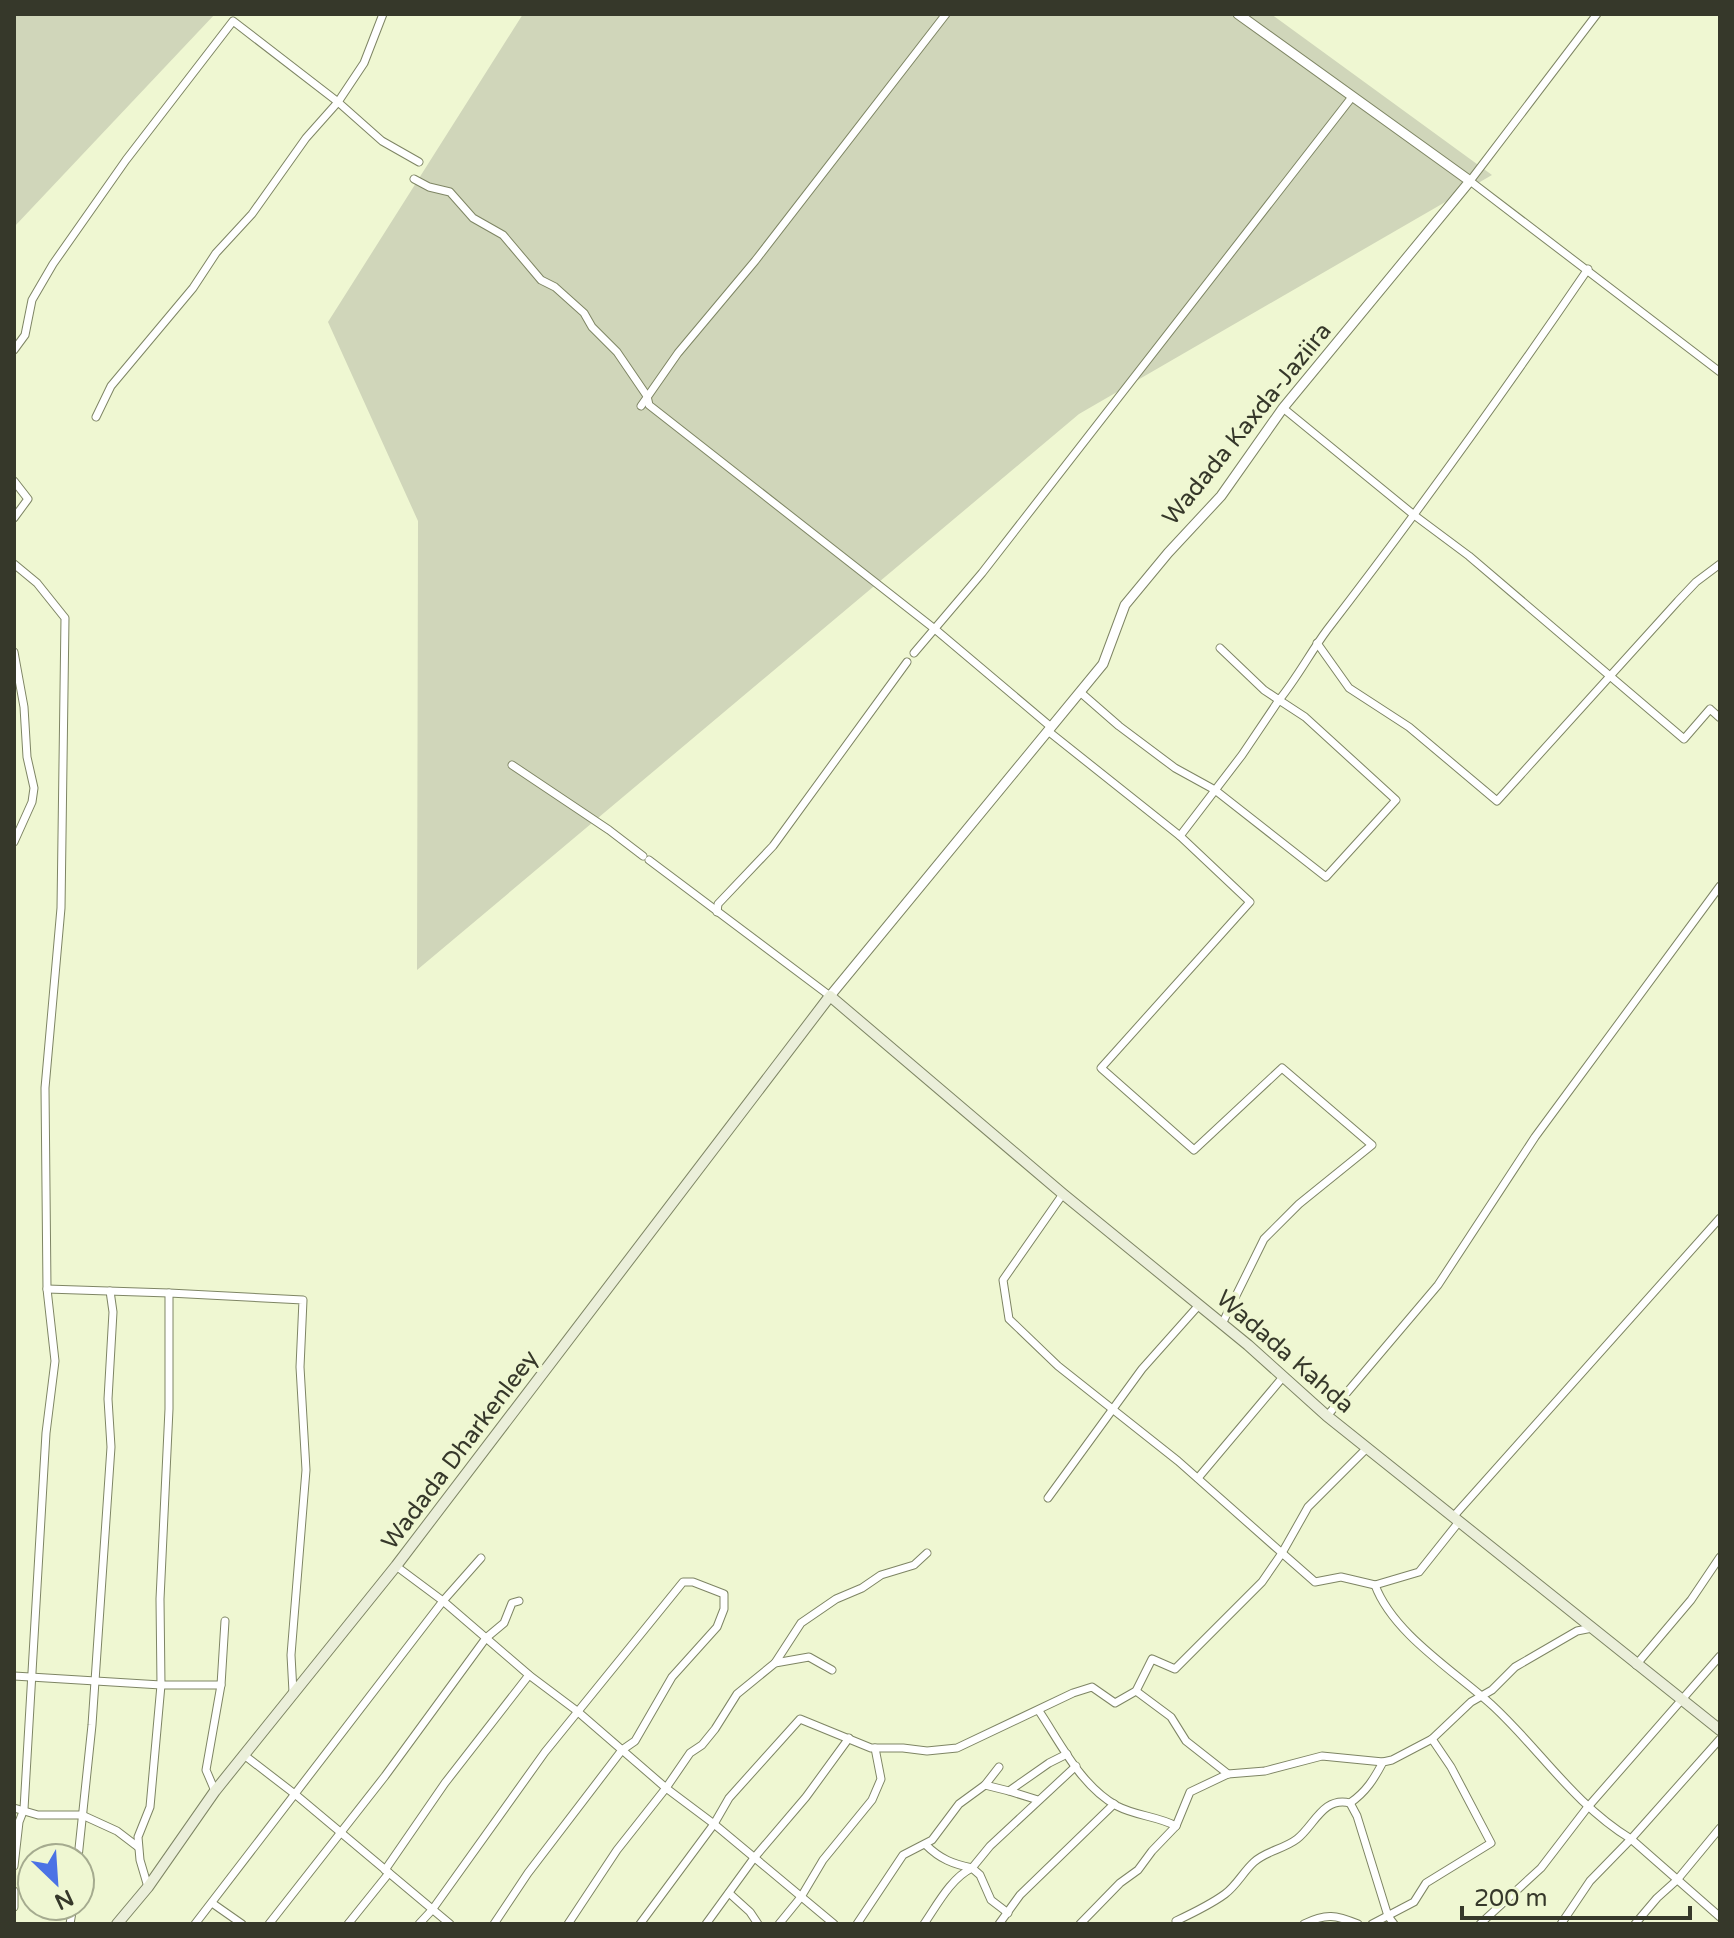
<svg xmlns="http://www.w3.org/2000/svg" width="1734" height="1938" viewBox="0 0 1734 1938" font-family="'Varela Round',sans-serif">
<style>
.grass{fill:#d0d6ba}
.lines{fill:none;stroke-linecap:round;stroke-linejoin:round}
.minor-casing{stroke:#7e8564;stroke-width:9}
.tertiary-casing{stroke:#7e8564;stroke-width:11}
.secondary-casing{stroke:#7e8564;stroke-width:12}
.minor{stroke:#fff;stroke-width:7}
.tertiary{stroke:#fff;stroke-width:9}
.secondary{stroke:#ebefda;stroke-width:10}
.labels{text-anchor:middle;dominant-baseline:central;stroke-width:8;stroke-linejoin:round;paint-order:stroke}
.street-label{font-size:24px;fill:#36382a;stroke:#eff7d2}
</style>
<rect width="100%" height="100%" fill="#eff7d2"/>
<g class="grass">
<path d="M 14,14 L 215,14 L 14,227 Z"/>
<path d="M 523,14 L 1271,14 L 1492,175 L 1079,414 L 417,970 L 418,521 L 328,322 Z"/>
</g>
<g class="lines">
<g class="minor-casing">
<g id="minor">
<path d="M 1597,14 L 1470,181 L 1720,372"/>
<path d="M 414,179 L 429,187 L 450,192 L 473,218 L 503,235 L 541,280 L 555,287 L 584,313 L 592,327 L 617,352 L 647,396 L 649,405 L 936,630 L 1051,727"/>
<path d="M 14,350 L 25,335 L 32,300 L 53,264 L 126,160 L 233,21 L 338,102 L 382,141 L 419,162"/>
<path d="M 641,406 L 678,353 L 755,261 L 946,14"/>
<path d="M 1283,408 L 1414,515 L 1469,556 L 1684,739 L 1710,709 L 1720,718"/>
<path d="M 96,417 L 111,386 L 193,288 L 216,253 L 252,214 L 306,138 L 338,102 L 364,63 L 383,14"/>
<path d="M 14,481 L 28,499 L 14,518"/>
<path d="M 14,564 L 37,583 L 65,618 L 61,908 L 45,1088 L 47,1289 L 55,1361 L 46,1433 L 24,1809 L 19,1822 L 14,1866"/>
<path d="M 1317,643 L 1349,688 L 1409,727 L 1497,801 L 1678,601 L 1696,582 L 1720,564"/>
<path d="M 1220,648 L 1264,690 L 1279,700 C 1297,678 1310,653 1327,630 C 1418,512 1504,392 1588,269"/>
<path d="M 14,652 L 24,707 L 27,757 L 34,788 L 32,802 L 14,842"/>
<path d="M 914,653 L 982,573 L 1352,97"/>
<path d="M 1080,692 L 1119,726 L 1175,768 L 1215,790 L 1326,877 L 1396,800 L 1305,717 L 1279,700 L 1242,755 L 1180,836 L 1250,902 L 1101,1068 L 1194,1150 L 1282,1068 L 1372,1145 L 1299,1204 L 1264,1239 L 1222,1324"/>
<path d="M 1048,731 L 1180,836"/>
<path d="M 512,765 L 609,830 L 643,856"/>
<path d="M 649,860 L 830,996"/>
<path d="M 717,912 L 718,904 L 773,846 L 907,662"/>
<path d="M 1063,1194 L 1003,1280 L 1009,1319 L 1058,1366 L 1178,1461 L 1282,1553 L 1308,1507 L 1367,1448"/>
<path d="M 47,1289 L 169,1293"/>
<path d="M 1327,1416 L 1438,1285 L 1535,1137 L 1720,886"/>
<path d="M 1198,1478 L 1283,1377"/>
<path d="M 1048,1498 L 1142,1369 L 1199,1305"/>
<path d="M 1453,1517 L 1720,1218"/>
<path d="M 396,1566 L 443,1601 L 529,1675 L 577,1711 L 666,1788 L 690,1753 L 702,1745 L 715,1729 L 737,1694 L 775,1663 L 809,1657 L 832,1670"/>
<path d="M 1375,1585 C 1393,1634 1456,1672 1494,1707 C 1541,1751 1574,1804 1631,1839 L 1590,1881 L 1561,1924"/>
<path d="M 775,1663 L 801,1623 L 836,1599 L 862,1588 L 881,1575 L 914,1565 L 927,1553"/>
<path d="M 1636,1665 L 1691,1600 L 1720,1557"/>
<path d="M 14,1676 L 161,1685 L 221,1685"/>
<path d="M 1136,1691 L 1171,1717 L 1186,1741 L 1228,1774"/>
<path d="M 1039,1711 C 1061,1744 1081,1786 1117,1806 C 1136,1816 1157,1816 1176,1826"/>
<path d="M 1720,1739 L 1631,1839 L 1720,1917"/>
<path d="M 244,1755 L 296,1795 L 450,1924"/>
<path d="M 999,1767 L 985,1785 L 1009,1791 L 1049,1763 L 1067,1754"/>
<path d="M 215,1791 L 206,1770 L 221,1685 L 225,1621"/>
<path d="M 1009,1791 L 1038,1800"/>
<path d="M 1350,1803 L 1357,1816 L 1388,1916 L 1394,1924"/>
<path d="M 14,1808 L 38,1815 L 82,1815 L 117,1831 L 138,1847"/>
<path d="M 926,1845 C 940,1859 953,1864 972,1868 L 990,1846 L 1076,1766"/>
<path d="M 78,1858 L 92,1725 L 111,1447 L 108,1399 L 113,1312 L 110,1291"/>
<path d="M 385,1870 L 445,1783 L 529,1675"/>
<path d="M 148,1887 L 140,1860 L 138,1837 L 150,1807 L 161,1685 L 160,1599 L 169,1409 L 169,1293 L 303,1300 L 300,1367 L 306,1470 L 291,1655 L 293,1692"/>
<path d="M 14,1891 L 14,1907"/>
<path d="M 729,1893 L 750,1912 L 758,1924"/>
<path d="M 212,1903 L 242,1924"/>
<path d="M 70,1924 L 73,1906"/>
<path d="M 195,1924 L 443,1601 L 481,1558"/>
<path d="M 269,1924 L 385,1776 L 486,1638 L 504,1623 L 512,1603 L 519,1601"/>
<path d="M 348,1924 L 389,1873"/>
<path d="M 419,1924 L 432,1910 L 545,1752 L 683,1582 L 693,1582 L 724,1594 L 724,1609 L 717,1627 L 672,1677 L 635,1741 L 622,1750 L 528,1873 L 494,1924"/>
<path d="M 568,1924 L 617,1850 L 666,1788 L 714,1824 L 834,1924"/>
<path d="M 640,1924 L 714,1824 L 729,1798 L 800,1719 L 871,1748 L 903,1748 L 927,1751 L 957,1748 L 1073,1693 L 1092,1687 L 1115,1703 L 1136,1691 L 1152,1659 L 1175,1669 L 1262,1582 L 1282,1553 L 1315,1582 L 1341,1577 L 1375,1585 L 1419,1572 L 1458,1523"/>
<path d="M 706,1924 L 754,1858 L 806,1797 L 849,1738"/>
<path d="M 779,1924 L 801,1897 L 823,1860 L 872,1800 L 881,1779 L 875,1748"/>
<path d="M 857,1924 L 903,1855 L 932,1840 L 959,1804 L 985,1785"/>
<path d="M 924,1924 C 937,1905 951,1878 972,1868 L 980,1875 L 991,1900 L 1008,1913"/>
<path d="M 999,1924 L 1020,1895 L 1114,1804"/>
<path d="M 1080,1924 L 1120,1883 L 1138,1870 L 1152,1851 L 1176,1826 L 1190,1792 L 1228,1774 L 1265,1771 L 1322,1756 L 1383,1762"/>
<path d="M 1178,1924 L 1176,1921 C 1193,1913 1210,1905 1225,1894 C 1237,1885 1243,1872 1254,1862 C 1266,1851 1284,1849 1297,1839 C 1314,1826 1323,1796 1350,1803 C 1366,1792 1374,1779 1383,1762 L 1392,1760 L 1432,1739 L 1471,1702 L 1492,1690 L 1515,1667 L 1577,1631 L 1592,1628"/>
<path d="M 1304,1924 C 1326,1913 1336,1915 1358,1924"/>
<path d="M 1372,1924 L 1414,1902 L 1426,1883 L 1491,1843 L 1451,1767 L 1432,1739"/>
<path d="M 1480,1924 L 1541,1868 L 1587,1808 L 1720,1656"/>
<path d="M 1635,1924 L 1657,1898 L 1677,1880 L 1720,1828"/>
</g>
</g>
<g class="tertiary-casing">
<path id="tertiary" d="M 830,996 L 1103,664 L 1125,605 L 1168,553 L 1221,496 L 1283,408 L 1470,181 L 1238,14"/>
</g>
<g class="secondary-casing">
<path id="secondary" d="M 117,1924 L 148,1887 L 215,1791 L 396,1566 L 830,996 L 1063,1194 L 1248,1345 L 1327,1416 L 1720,1730"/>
</g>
<use href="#minor" class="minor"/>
<use href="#tertiary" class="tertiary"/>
<use href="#secondary" class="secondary"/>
</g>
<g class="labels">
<g class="street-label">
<text transform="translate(1247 424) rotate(-51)">Wadada Kaxda-Jaziira</text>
<text transform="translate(1285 1352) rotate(41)">Wadada Kahda</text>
<text transform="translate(460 1450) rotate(-53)">Wadada Dharkenleey</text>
</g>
</g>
<rect width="1734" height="1938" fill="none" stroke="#36382a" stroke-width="32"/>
<g transform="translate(56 1882) rotate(155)"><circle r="38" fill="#eff7d2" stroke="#a5ab8f" stroke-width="2"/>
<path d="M0-6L14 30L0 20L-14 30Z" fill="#4b72e5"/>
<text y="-12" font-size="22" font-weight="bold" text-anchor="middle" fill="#36382a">N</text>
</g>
<path d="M1462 1906v12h228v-12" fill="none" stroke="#36382a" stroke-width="4"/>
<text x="1474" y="1906" font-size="24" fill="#36382a" stroke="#eff7d2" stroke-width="6" paint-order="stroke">200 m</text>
</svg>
